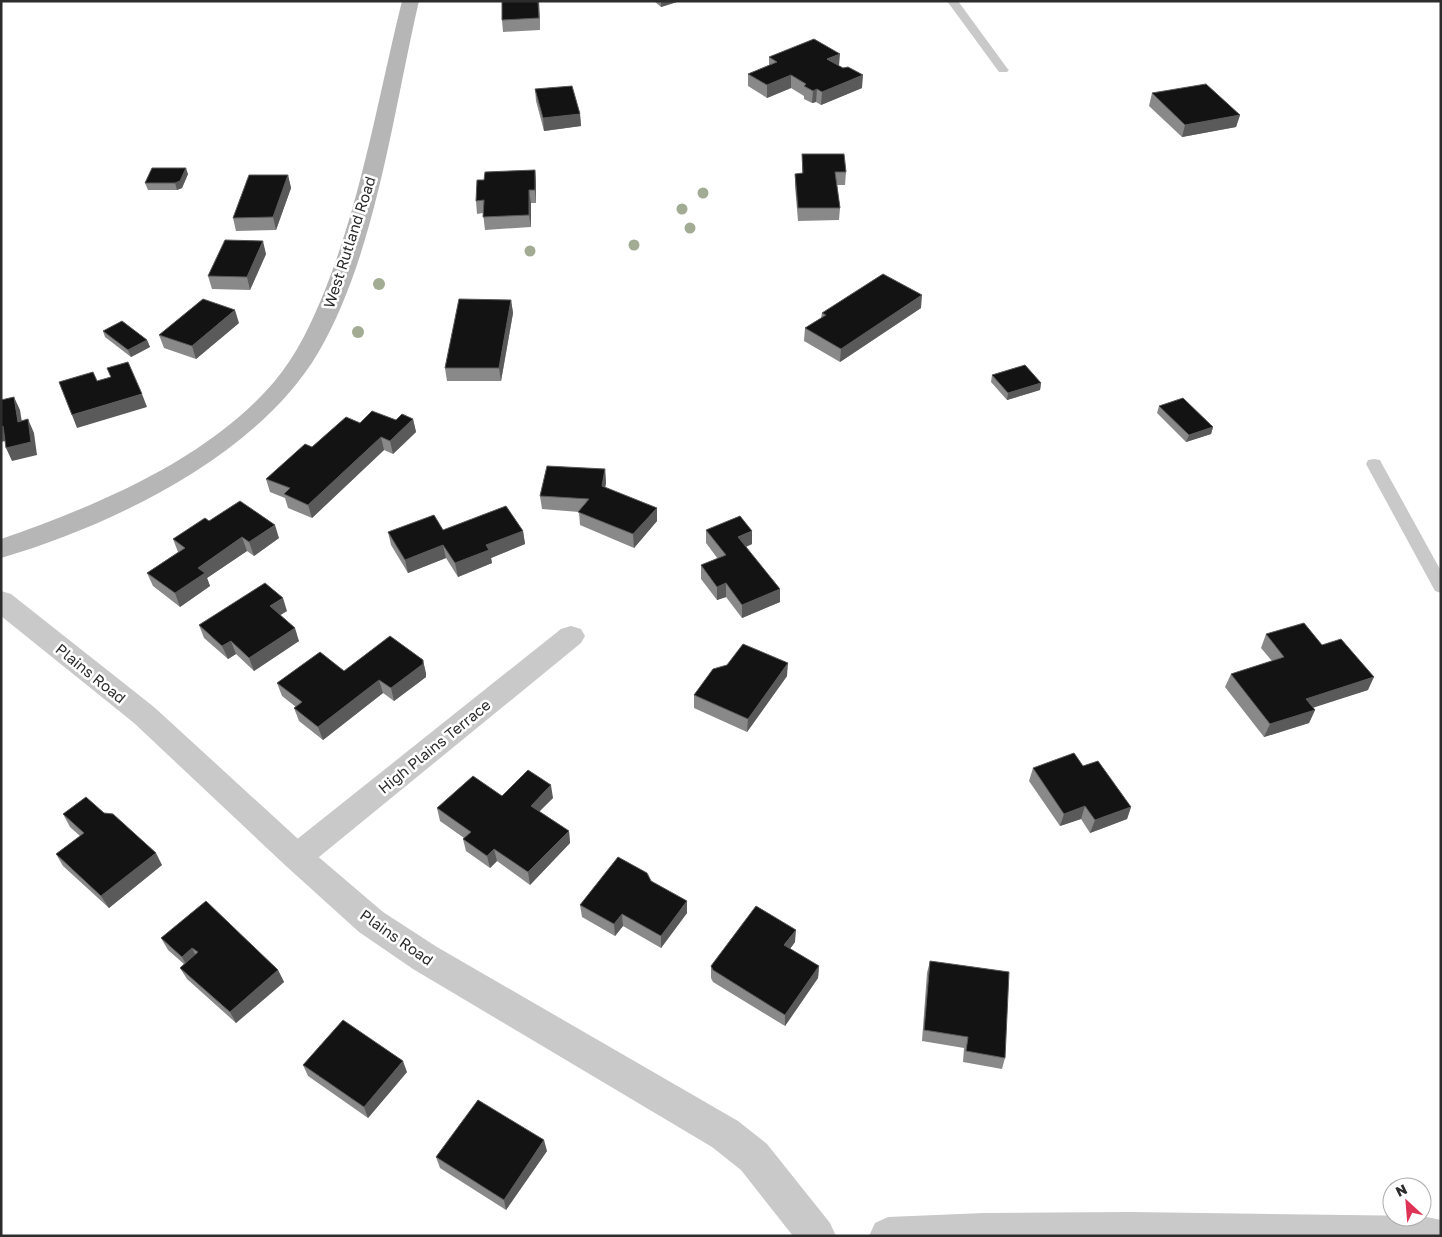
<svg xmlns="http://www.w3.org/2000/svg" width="1442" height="1237" viewBox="0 0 1442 1237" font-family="'Golos Text',sans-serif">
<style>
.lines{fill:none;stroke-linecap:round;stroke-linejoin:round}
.service{fill:#c9c9c9;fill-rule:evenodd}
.minor{fill:#c9c9c9;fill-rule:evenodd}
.tertiary{fill:#c9c9c9;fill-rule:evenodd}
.secondary{fill:#b6b6b6;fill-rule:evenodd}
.tree{fill:#a2ab94}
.wall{fill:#898989}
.shaded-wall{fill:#5a5a5a}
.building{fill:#131313;stroke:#5a5a5a}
.labels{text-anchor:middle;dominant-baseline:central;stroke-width:5;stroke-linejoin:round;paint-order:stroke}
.street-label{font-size:15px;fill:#2c2c2c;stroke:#fff}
</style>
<rect width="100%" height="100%" fill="#fff"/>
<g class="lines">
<g class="service">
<path d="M 947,1 L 958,1 L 1007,68 L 1009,70 L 1007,72 L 999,72 Z"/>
<path d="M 1374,459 L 1380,460 L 1382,464 L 1441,571 L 1441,593 L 1435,591 L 1366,464 L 1368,460 Z"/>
</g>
<path class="minor" d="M 571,626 L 581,629 L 585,636 L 581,643 L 308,866 L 297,870 L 286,866 L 281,857 L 286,848 L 561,629 Z"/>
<g class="tertiary">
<path d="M 1,591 L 11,594 L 154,707 L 308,848 L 383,912 L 437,947 L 738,1121 L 767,1144 L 830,1223 L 836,1236 L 793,1236 L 741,1170 L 712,1147 L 413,969 L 359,932 L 286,866 L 134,723 L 1,616 Z"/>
<path d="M 1130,1212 L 1422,1216 L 1441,1220 L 1441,1236 L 869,1236 L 875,1223 L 888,1217 L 984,1213 Z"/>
</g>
<path class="secondary" d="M 402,1 L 419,1 C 393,112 376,254 318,353 C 257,456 113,525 1,558 L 1,539 C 96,506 207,460 274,382 C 297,355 312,322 325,290 C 362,197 378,98 402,1 Z"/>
</g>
<g class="tree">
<circle cx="703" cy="193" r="5.5"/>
<circle cx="682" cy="209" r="5.5"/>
<circle cx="690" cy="228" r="5.5"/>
<circle cx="634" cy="245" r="5.5"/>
<circle cx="530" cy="251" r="5.5"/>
<circle cx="379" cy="284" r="6"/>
<circle cx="358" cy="332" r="6"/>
</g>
<g class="wall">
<path d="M 539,1 L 540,30 L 503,32 L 502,20 Z"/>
<path d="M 654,1 L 680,1 L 661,7 Z"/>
<path d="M 769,57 L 839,66 L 862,88 L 821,105 L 816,102 L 812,103 L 804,99 L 804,96 L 791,88 L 767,98 L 748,86 L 748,74 L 769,65 Z"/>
<path d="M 535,89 L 580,114 L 581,126 L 544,131 L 536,101 Z"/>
<path d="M 1152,93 L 1240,115 L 1236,127 L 1182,137 L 1149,106 Z"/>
<path d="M 802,154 L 846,172 L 845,185 L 837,185 L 840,208 L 839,220 L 798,221 L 795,186 L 795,174 L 802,174 Z"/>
<path d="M 535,170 L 536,183 L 536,203 L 531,203 L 531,227 L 485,230 L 483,213 L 477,214 L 476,201 L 484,180 Z"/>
<path d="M 188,174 L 182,188 L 177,190 L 148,190 L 145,183 Z"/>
<path d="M 288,175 L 291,188 L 276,230 L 236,231 L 233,218 Z"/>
<path d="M 266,254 L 250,290 L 212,289 L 208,276 Z"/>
<path d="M 511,300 L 513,313 L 501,381 L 447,381 L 445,368 Z"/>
<path d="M 921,308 L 840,362 L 804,341 L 805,328 L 821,318 L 822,313 Z"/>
<path d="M 239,323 L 196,359 L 164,348 L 159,335 Z"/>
<path d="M 103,331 L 147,340 L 150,347 L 131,357 L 105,337 Z"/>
<path d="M 992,375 L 1041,383 L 1040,390 L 1007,400 L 991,382 Z"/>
<path d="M 1159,406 L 1213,427 L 1211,434 L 1186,442 L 1157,413 Z"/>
<path d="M 413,419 L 416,432 L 393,454 L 384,450 L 312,518 L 288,508 L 285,498 L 270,492 L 266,479 L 312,447 L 396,420 Z"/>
<path d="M 605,469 L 606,483 L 605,487 L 657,521 L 634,548 L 580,525 L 579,512 L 542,509 L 540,496 Z"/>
<path d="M 209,521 L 279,538 L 254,556 L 247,551 L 207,578 L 210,586 L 180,607 L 153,586 L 147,573 L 178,552 L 173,539 Z"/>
<path d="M 443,530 L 523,531 L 525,544 L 491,558 L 492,563 L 458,577 L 446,558 L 408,573 L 391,545 L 388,532 Z"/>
<path d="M 706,530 L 752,544 L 746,547 L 780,602 L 742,618 L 726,597 L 717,600 L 701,579 L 701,565 L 718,559 L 706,543 Z"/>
<path d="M 287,611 L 280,615 L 299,641 L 254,671 L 236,654 L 228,659 L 204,638 L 199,625 Z"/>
<path d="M 1266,634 L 1322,645 L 1368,690 L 1313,707 L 1315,710 L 1309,723 L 1264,737 L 1225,687 L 1231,674 L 1272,661 L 1261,648 Z"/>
<path d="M 344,671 L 426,673 L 426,677 L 394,701 L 383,693 L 323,740 L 299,721 L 294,708 L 296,707 L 282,696 L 277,683 Z"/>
<path d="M 787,676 L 747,732 L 694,708 L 694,695 Z"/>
<path d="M 1083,766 L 1131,807 L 1127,819 L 1090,833 L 1081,819 L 1060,826 L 1029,781 L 1033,768 Z"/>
<path d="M 502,796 L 553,798 L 539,811 L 569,831 L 570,843 L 530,885 L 497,861 L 490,868 L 466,851 L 463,839 L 464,838 L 440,821 L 437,808 Z"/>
<path d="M 63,814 L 162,865 L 109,908 L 63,866 L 56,854 L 80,836 L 70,827 Z"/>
<path d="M 651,881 L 687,913 L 661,948 L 623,926 L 615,936 L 582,917 L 580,905 Z"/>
<path d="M 161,938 L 278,970 L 284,982 L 236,1023 L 187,979 L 180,968 L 184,964 L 168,950 Z"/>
<path d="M 795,942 L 790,949 L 819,966 L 818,978 L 785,1026 L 713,982 L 711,978 L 711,966 Z"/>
<path d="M 930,961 L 1005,1058 L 1002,1069 L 963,1062 L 964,1048 L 922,1041 L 927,973 Z"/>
<path d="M 303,1065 L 407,1072 L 368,1118 L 308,1076 Z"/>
<path d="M 547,1151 L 506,1210 L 440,1168 L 436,1157 Z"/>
</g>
<g class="shaded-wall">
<path d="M 538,1 L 539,1 L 540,30 L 539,18 Z"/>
<path d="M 661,1 L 680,1 L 661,7 Z"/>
<path d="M 840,54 L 839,66 L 827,59 Z"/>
<path d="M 791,75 L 791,88 L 767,98 L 767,85 Z"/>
<path d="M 863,75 L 862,88 L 821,105 L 822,92 Z"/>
<path d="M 817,89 L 816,102 L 812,103 L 813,91 Z"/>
<path d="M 580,114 L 581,126 L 544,131 L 543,118 Z"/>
<path d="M 1240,115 L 1236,127 L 1182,137 L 1185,125 Z"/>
<path d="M 186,168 L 188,174 L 182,188 L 177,190 L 175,183 Z"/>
<path d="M 535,170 L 536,183 L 536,203 L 535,190 Z"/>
<path d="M 288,175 L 291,188 L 276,230 L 273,217 Z"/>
<path d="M 529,190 L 531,203 L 531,227 L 529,215 Z"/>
<path d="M 263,241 L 266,254 L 250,290 L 247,277 Z"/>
<path d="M 922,295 L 921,308 L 840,362 L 841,349 Z"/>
<path d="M 511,300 L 513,313 L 501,381 L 499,368 Z"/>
<path d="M 235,310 L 239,323 L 196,359 L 192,346 Z"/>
<path d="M 147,340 L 150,347 L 131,357 L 128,350 Z"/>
<path d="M 1041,383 L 1040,390 L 1007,400 L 1008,393 Z"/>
<path d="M 142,394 L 147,407 L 77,428 L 72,415 Z"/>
<path d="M 14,397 L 20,410 L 24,435 L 18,422 Z"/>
<path d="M 28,419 L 34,433 L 37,455 L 12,461 L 6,448 Z"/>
<path d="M 413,419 L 416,432 L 393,454 L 390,441 Z"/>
<path d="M 3,426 L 9,440 L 1,442 L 1,427 Z"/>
<path d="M 1213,427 L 1211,434 L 1186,442 L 1189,435 Z"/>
<path d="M 381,437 L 384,450 L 312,518 L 308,505 Z"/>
<path d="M 605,469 L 606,483 L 603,499 L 602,486 Z"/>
<path d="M 657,508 L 657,521 L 634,548 L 633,534 Z"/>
<path d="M 275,525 L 279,538 L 254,556 L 249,542 Z"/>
<path d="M 523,531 L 525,544 L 491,558 L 492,563 L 458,577 L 455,563 L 486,545 Z"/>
<path d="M 752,531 L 752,544 L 738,550 L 738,537 Z"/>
<path d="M 242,537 L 247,551 L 207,578 L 210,586 L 180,607 L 175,593 L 198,568 Z"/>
<path d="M 443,545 L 446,558 L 408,573 L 405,560 Z"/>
<path d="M 726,583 L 726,597 L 717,600 L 717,587 Z"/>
<path d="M 780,589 L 780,602 L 742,618 L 742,605 Z"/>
<path d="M 283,598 L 287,611 L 274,619 L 270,606 Z"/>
<path d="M 295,628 L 299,641 L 254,671 L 249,658 Z"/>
<path d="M 231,641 L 236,654 L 228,659 L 222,646 Z"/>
<path d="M 423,660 L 426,673 L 426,677 L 394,701 L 391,688 Z"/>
<path d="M 788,663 L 787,676 L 747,732 L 748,719 Z"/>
<path d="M 1374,677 L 1368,690 L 1300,712 L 1306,699 Z"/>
<path d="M 379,680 L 383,693 L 323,740 L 318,727 Z"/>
<path d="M 1315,710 L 1309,723 L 1264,737 L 1270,724 Z"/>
<path d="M 551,785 L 553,798 L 533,818 L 531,806 Z"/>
<path d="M 1085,806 L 1081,819 L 1060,826 L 1064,814 Z"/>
<path d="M 1131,807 L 1127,819 L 1090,833 L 1095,820 Z"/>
<path d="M 569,831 L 570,843 L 530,885 L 528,872 Z"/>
<path d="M 494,849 L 497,861 L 490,868 L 487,856 Z"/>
<path d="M 156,853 L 162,865 L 109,908 L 101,896 Z"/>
<path d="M 687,901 L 687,913 L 661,948 L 661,936 Z"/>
<path d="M 622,914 L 623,926 L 615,936 L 614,924 Z"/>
<path d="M 796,930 L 795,942 L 784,957 L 784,945 Z"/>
<path d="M 192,948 L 198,960 L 188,968 L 182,957 Z"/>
<path d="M 819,966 L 818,978 L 785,1026 L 785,1015 Z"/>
<path d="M 278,970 L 284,982 L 236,1023 L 230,1012 Z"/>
<path d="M 403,1061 L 407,1072 L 368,1118 L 364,1107 Z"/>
<path d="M 544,1140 L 547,1151 L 506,1210 L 504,1200 Z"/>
</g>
<g class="building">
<path d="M 502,1 L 538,1 L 539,18 L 502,20 Z"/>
<path d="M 814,39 L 840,54 L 827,59 L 843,68 L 848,67 L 863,75 L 822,92 L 817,89 L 813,91 L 804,86 L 806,84 L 791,75 L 767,85 L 748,74 L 777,62 L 769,57 Z"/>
<path d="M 1206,84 L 1240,115 L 1185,125 L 1152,93 Z"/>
<path d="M 572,86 L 580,114 L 543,118 L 535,89 Z"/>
<path d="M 802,154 L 844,154 L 846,172 L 835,172 L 840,208 L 798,208 L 795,174 L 803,173 Z"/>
<path d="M 152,168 L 186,168 L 180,181 L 175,183 L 145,183 Z"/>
<path d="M 535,170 L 535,190 L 529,190 L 529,215 L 483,217 L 484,200 L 476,201 L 477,180 L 484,180 L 485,172 Z"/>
<path d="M 249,175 L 288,175 L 273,217 L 233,218 Z"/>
<path d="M 225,240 L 263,241 L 247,277 L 208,276 Z"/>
<path d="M 883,274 L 922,295 L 841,349 L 805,328 L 826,315 L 822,313 Z"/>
<path d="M 203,299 L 235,310 L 192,346 L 159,335 Z"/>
<path d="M 459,299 L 511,300 L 499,368 L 445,368 Z"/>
<path d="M 122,321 L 147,340 L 128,350 L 103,331 Z"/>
<path d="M 128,362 L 142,394 L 72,415 L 59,382 L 93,372 L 97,381 L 111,377 L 107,368 Z"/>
<path d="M 1025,365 L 1041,383 L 1008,393 L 992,375 Z"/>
<path d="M 14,397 L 18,422 L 28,419 L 31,442 L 6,448 L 3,426 L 1,427 L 1,400 Z"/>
<path d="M 1183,398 L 1213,427 L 1189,435 L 1159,406 Z"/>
<path d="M 372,411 L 396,420 L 402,414 L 413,419 L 390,441 L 381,437 L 308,505 L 284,494 L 290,488 L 266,479 L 305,444 L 312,447 L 346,417 L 360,423 Z"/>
<path d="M 547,466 L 605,469 L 602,486 L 657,508 L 633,534 L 578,512 L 589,499 L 540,496 Z"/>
<path d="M 240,501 L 275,525 L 249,542 L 242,537 L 198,568 L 205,573 L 175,593 L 147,573 L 185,548 L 173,539 L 205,518 L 209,521 Z"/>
<path d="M 506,506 L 523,531 L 486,545 L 489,550 L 455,563 L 443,545 L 405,560 L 388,532 L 434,515 L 443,530 Z"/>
<path d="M 740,516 L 752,531 L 738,537 L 780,589 L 742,605 L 726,583 L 717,587 L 701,565 L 726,555 L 706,530 Z"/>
<path d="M 265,583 L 283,598 L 270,606 L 295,628 L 249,658 L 231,641 L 222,646 L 199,625 Z"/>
<path d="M 1304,623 L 1322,645 L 1341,639 L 1374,677 L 1306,699 L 1315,710 L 1270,724 L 1231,674 L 1284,657 L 1266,634 Z"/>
<path d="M 390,636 L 423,660 L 423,664 L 391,688 L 379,680 L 318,727 L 294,708 L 302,702 L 277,683 L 320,652 L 344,671 Z"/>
<path d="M 743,644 L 788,663 L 748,719 L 694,695 L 713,669 L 727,665 Z"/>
<path d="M 1074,753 L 1083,766 L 1098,761 L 1131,807 L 1095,820 L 1085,806 L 1064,814 L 1033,768 Z"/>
<path d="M 528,770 L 551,785 L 531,806 L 569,831 L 528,872 L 494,849 L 487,856 L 463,839 L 471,832 L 437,808 L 473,776 L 502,796 Z"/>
<path d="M 86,797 L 104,813 L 113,814 L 156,853 L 101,896 L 56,854 L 84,833 L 63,814 Z"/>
<path d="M 618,857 L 647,873 L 651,881 L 687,901 L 661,936 L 622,914 L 614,924 L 580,905 Z"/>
<path d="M 206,901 L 278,970 L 230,1012 L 180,968 L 198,952 L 192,948 L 182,957 L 161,938 Z"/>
<path d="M 756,906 L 796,930 L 784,945 L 819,966 L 785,1015 L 713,970 L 711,966 Z"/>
<path d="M 930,961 L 1009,972 L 1005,1058 L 966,1051 L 968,1037 L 924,1030 Z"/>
<path d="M 343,1020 L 403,1061 L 364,1107 L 303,1065 Z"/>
<path d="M 478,1100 L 544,1140 L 504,1200 L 436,1157 Z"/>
</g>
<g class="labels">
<g class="street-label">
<text transform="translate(349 242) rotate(-72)">West Rutland Road</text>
<text transform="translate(91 673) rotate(39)">Plains Road</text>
<text transform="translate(434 746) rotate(-39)">High Plains Terrace</text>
<text transform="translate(397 937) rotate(35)">Plains Road</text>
</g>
</g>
<rect width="1442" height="1237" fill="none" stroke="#2c2c2c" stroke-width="5"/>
<g transform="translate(1407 1202) rotate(334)"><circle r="24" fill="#ffffff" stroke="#ababab"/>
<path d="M0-4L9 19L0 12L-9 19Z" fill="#df3355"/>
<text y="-8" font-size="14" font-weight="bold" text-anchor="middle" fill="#2c2c2c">N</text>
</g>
</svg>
